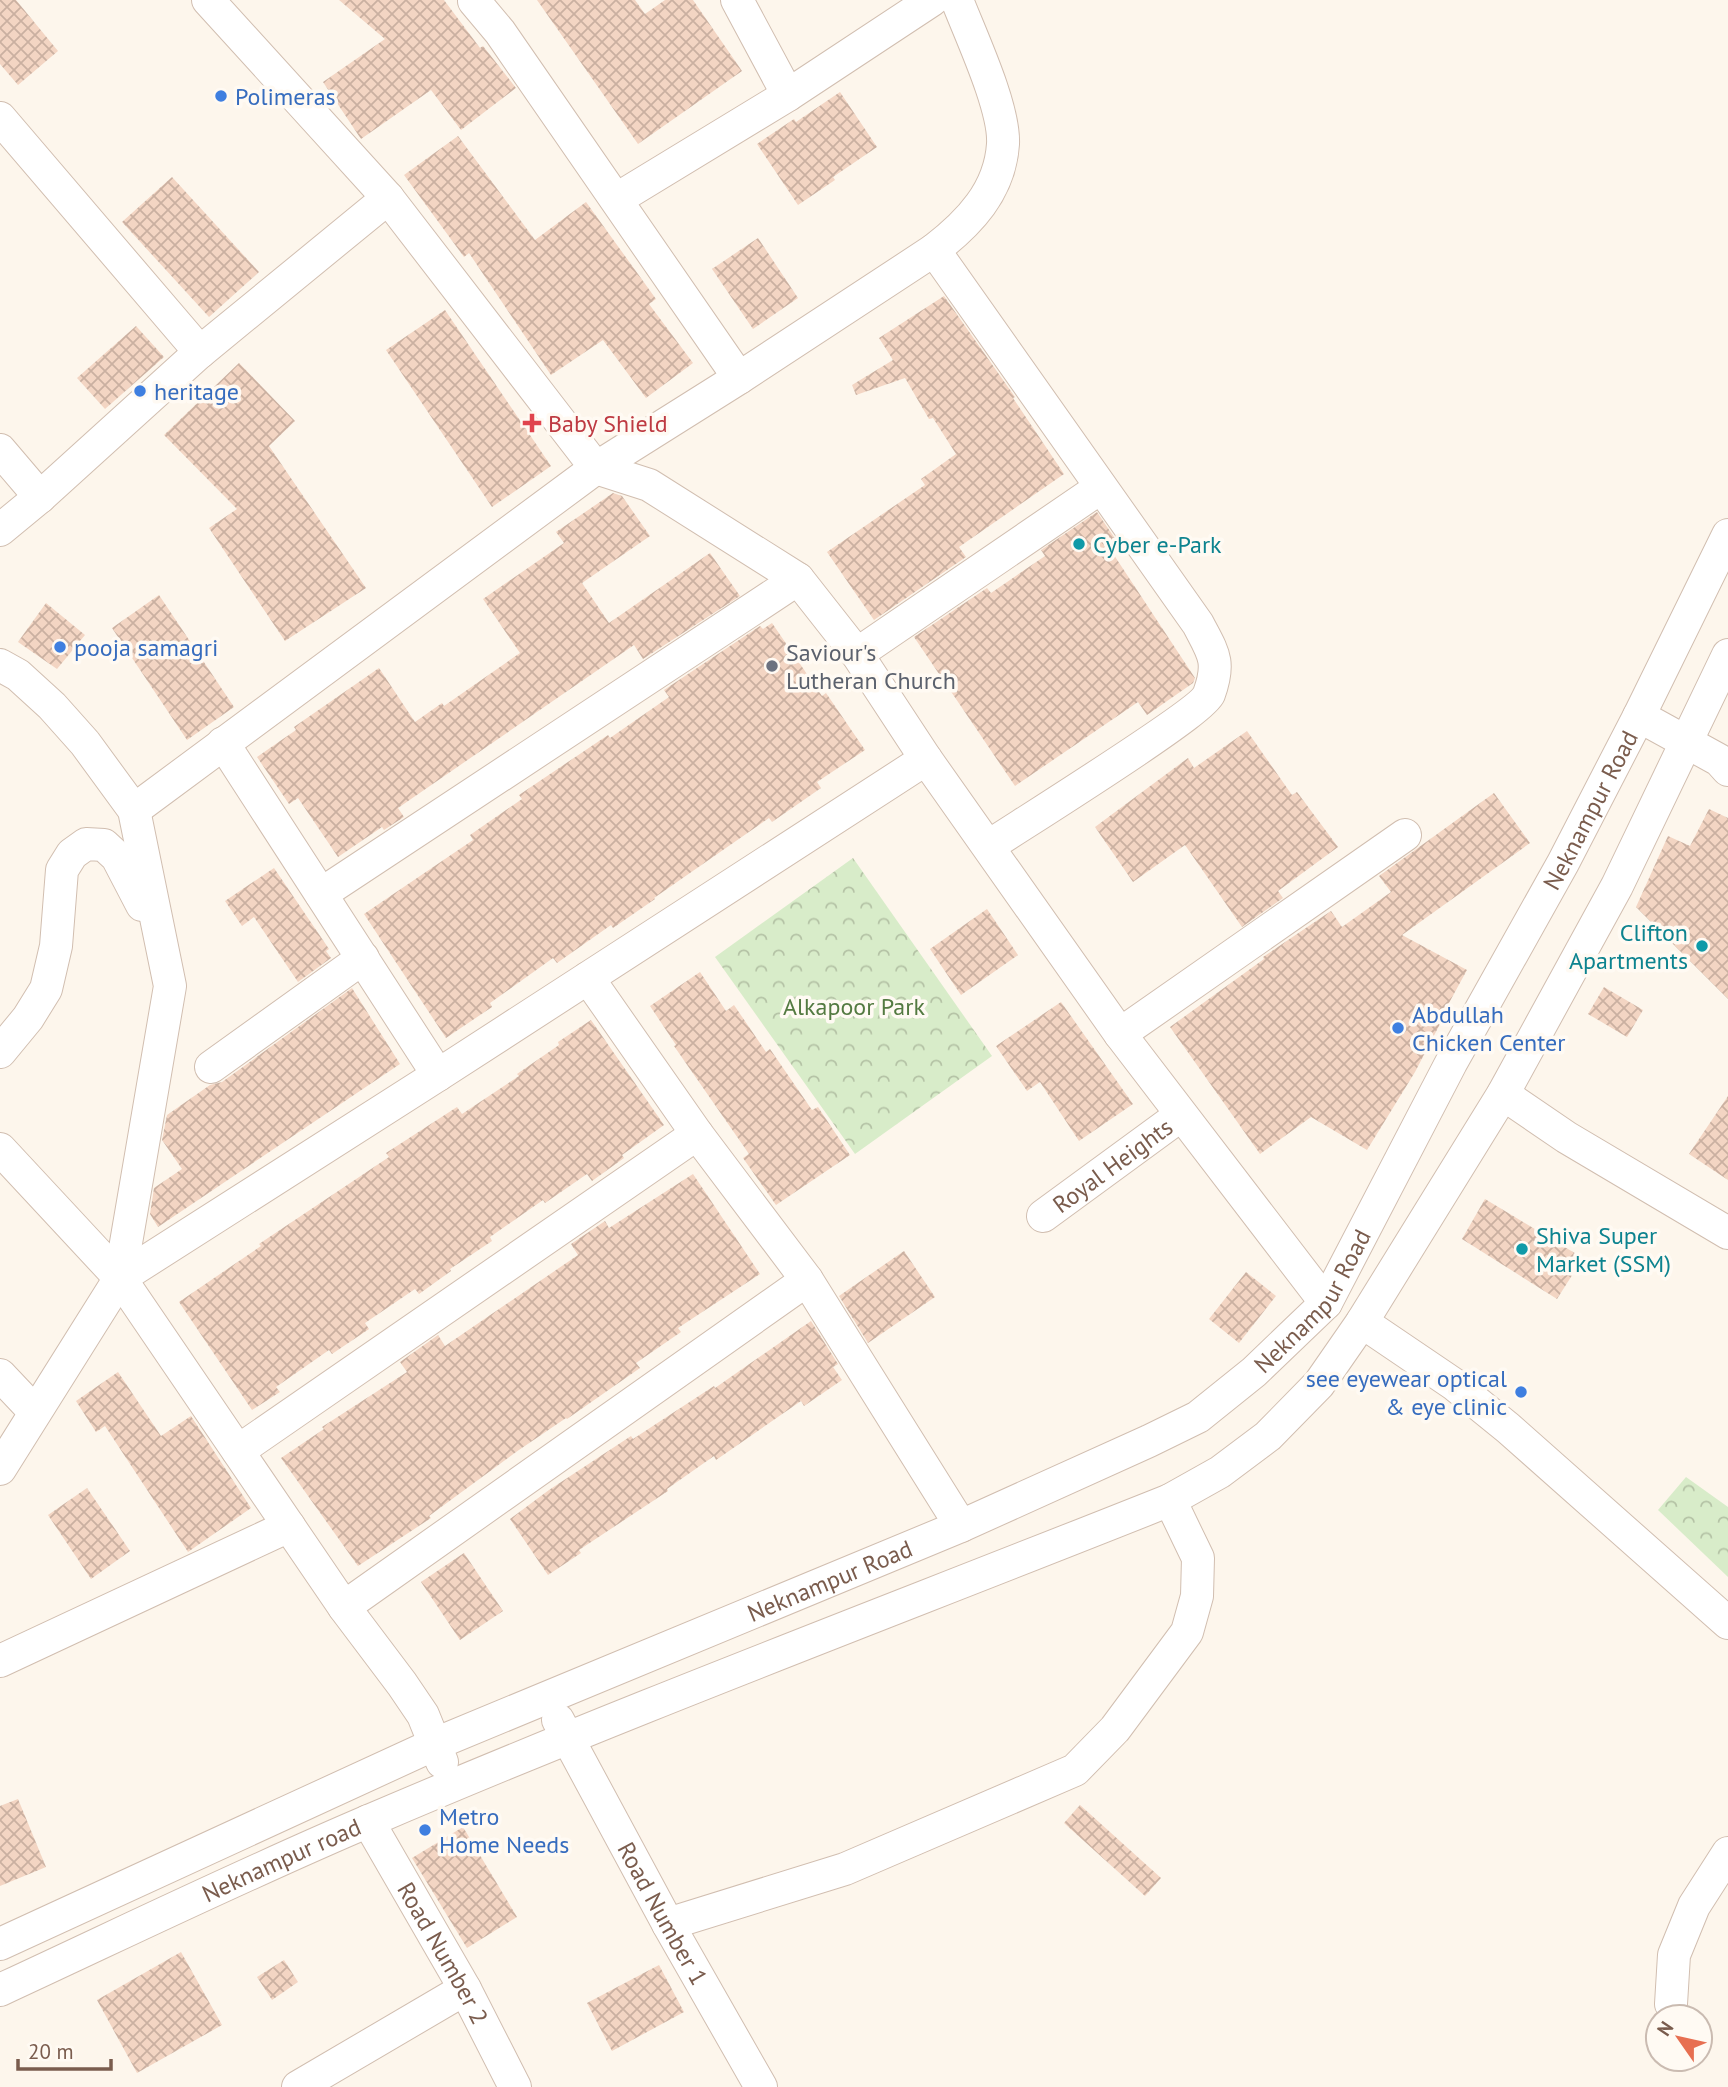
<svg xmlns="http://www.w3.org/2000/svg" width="1728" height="2087" viewBox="0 0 1728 2087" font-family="'PT Sans',sans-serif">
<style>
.park{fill:url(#park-crowns)}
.building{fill:url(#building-cross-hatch)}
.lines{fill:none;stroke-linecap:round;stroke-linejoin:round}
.minor-casing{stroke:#d1beb0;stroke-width:34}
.minor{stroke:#fff;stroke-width:32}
.shop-dot{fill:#3f7fe0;stroke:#fffaf3;stroke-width:2.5}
.health-dot{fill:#e0444e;stroke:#fffaf3;stroke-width:2.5}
.culture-dot{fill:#0f9aa8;stroke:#fffaf3;stroke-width:2.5}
.worship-dot{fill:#6b7280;stroke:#fffaf3;stroke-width:2.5}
.labels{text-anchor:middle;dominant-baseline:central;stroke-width:7;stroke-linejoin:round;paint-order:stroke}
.shop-label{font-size:24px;fill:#366cbe;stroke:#fffaf3;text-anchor:start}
.health-label{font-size:24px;fill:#be3a42;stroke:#fffaf3;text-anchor:start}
.culture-label{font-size:24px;fill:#0d838f;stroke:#fffaf3;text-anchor:start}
.worship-label{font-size:24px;fill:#5b616d;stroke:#fffaf3;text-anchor:start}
.street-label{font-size:24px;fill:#7a5c4d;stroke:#fffaf3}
.park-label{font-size:24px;fill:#537a41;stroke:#fffaf3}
</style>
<defs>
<pattern id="park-crowns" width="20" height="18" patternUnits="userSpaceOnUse" patternTransform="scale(1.75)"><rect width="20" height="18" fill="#d8ecc9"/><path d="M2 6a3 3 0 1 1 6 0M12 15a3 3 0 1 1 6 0" fill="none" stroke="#b4c2a5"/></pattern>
<pattern id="building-cross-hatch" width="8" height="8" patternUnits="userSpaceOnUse" patternTransform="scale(1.75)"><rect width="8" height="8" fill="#f3d5c3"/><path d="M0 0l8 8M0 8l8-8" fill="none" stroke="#cab0a1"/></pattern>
</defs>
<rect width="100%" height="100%" fill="#fdf6ec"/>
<g class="park">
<path d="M 853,858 L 992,1056 L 855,1154 L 715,957 Z"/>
<path d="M 1686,1477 L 1728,1507 L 1728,1577 L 1658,1510 Z"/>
</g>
<g class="building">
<path d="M 0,0 L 16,0 L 58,51 L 18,85 L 0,64 Z"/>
<path d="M 339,0 L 444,0 L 480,48 L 483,46 L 516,88 L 461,130 L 431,90 L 361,139 L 323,82 L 385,39 Z"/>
<path d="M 537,0 L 635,0 L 645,14 L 665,0 L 693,0 L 742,71 L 638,144 Z"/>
<path d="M 840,92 L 877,147 L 833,177 L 835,180 L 798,205 L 757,144 L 794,119 L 796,122 Z"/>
<path d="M 458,136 L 535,240 L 586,202 L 656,299 L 649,304 L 693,363 L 646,398 L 603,340 L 551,375 L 469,253 L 464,257 L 404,175 Z"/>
<path d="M 172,177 L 259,272 L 209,317 L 122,222 Z"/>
<path d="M 758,238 L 798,298 L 753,329 L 712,269 Z"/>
<path d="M 944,296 L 1015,397 L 1013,398 L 1064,474 L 959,547 L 966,557 L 874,620 L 827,552 L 925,485 L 921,479 L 956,454 L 933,418 L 929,419 L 905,378 L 856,395 L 852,385 L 893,360 L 879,338 Z"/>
<path d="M 445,310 L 551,466 L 492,507 L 386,350 Z"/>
<path d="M 136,326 L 164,357 L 105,409 L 77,378 Z"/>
<path d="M 239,363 L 295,421 L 269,446 L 366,588 L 285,641 L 209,528 L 237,509 L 164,435 Z"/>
<path d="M 613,493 L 622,496 L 650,536 L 582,583 L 609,623 L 710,553 L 740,596 L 643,659 L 634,645 L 398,808 L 404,817 L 384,830 L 382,827 L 338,857 L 298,798 L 289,804 L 257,757 L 296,730 L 294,727 L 379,668 L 415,722 L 442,703 L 444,706 L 520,653 L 483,599 L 564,543 L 556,532 Z"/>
<path d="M 1097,512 L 1116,540 L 1108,546 L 1195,678 L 1193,683 L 1147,715 L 1138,702 L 1015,786 L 914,637 L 987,588 L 991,593 L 1045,556 L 1041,550 Z"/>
<path d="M 159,595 L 234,707 L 187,740 L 112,628 Z"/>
<path d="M 46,603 L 85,635 L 57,669 L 18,642 Z"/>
<path d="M 772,623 L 822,696 L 826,693 L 865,750 L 817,782 L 821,788 L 772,822 L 769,818 L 654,898 L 655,899 L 613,928 L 611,925 L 557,963 L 553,958 L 490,1003 L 492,1007 L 446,1038 L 364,914 L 473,840 L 470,835 L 522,799 L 519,795 L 608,735 L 610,738 L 669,697 L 664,690 L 760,626 L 763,629 Z"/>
<path d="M 1247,731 L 1292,795 L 1297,792 L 1338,847 L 1278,891 L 1283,898 L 1242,927 L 1185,845 L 1133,882 L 1095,827 L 1188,758 L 1194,768 Z"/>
<path d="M 1494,793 L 1530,843 L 1402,935 L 1467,970 L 1438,1023 L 1440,1024 L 1415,1072 L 1367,1150 L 1311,1117 L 1260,1154 L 1170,1027 L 1264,959 L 1263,957 L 1331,911 L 1342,927 L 1391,892 L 1379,876 Z"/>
<path d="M 1709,809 L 1728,818 L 1728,999 L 1636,907 L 1668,836 L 1690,846 Z"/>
<path d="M 274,868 L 329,949 L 326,951 L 331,958 L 298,982 L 254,917 L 242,926 L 225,901 Z"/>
<path d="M 987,909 L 1018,955 L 961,995 L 930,949 Z"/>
<path d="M 700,972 L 726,1011 L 734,1005 L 766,1052 L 770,1049 L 812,1110 L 818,1107 L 850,1155 L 776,1205 L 743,1158 L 749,1154 L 674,1046 L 676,1045 L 650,1006 Z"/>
<path d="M 1604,987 L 1643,1010 L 1627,1037 L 1588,1014 Z"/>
<path d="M 352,988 L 400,1064 L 158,1227 L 150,1214 L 154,1188 L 182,1169 L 162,1140 L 167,1115 L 210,1085 L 222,1082 Z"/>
<path d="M 1061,1002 L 1133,1104 L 1079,1141 L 1040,1082 L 1027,1091 L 996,1046 Z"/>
<path d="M 591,1020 L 664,1125 L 622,1155 L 624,1158 L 592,1181 L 587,1174 L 545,1203 L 543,1200 L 490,1237 L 492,1241 L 450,1269 L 451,1271 L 419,1294 L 415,1289 L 365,1323 L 369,1329 L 332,1354 L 329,1350 L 276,1387 L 280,1392 L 252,1410 L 179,1302 L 261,1246 L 259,1244 L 389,1157 L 386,1153 L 457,1107 L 462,1114 L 519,1076 L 517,1074 L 559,1045 L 558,1042 Z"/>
<path d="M 1728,1096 L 1728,1180 L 1689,1154 Z"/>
<path d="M 693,1174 L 760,1274 L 678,1328 L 681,1332 L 636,1363 L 640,1368 L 567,1419 L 566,1418 L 516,1452 L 429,1516 L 431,1518 L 358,1566 L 281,1458 L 324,1429 L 322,1427 L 407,1372 L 400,1362 L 438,1335 L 445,1346 L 578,1255 L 571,1244 L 605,1221 L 609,1228 Z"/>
<path d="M 1485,1199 L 1583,1258 L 1557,1299 L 1462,1239 Z"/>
<path d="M 904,1251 L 935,1297 L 868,1343 L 839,1296 Z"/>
<path d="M 1246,1272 L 1276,1296 L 1239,1343 L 1209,1319 Z"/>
<path d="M 811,1321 L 838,1364 L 833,1367 L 842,1380 L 804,1406 L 801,1401 L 716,1460 L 714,1456 L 667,1489 L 668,1491 L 579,1550 L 581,1553 L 548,1575 L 510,1519 L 549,1490 L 631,1436 L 633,1439 L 714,1386 L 715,1388 Z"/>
<path d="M 118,1372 L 161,1436 L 191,1416 L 251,1508 L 188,1552 L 105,1426 L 96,1432 L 76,1401 Z"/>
<path d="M 87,1488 L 130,1551 L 91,1579 L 48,1515 Z"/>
<path d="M 464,1553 L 503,1611 L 460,1640 L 421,1582 Z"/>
<path d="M 18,1799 L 46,1867 L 0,1886 L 0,1806 Z"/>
<path d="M 1080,1805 L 1161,1878 L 1145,1896 L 1064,1823 Z"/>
<path d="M 463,1827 L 517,1917 L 467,1948 L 412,1858 Z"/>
<path d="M 181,1952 L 222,2025 L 137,2073 L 97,2000 Z"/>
<path d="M 284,1960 L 298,1982 L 272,2000 L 257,1977 Z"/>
<path d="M 659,1965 L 684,2012 L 612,2051 L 587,2003 Z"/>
</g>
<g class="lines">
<g class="minor-casing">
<g id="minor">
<path d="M 208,0 L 388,198 L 596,468 L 649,485 L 798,579 L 857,654 L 926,759 L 1120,1034 L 1326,1303"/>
<path d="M 737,0 L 788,95"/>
<path d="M 474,1 L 500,32 L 739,378"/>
<path d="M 0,118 L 200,352"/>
<path d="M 617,199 L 788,95 L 932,0"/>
<path d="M 934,250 C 969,223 1000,191 1003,144 C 1005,108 971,36 957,0"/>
<path d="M 0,450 L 40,497"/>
<path d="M 0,530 L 40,497 L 200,352 L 388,198"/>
<path d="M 857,654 L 1100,488"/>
<path d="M 0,665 L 18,675 L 52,706 L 85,743 L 134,810 L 170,986 L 120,1278 L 0,1469"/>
<path d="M 1639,716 L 1719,760 L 1728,770"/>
<path d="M 223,743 L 438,1075"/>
<path d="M 134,810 L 596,468 L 739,378 L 934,250 L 1198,624 C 1213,653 1221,661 1209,694 C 1201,713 1019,826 989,846"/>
<path d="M 321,894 L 798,579"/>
<path d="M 588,978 L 697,1134 L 807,1280 L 961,1526"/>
<path d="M 1120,1034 L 1405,835"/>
<path d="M 0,1052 L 28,1018 L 46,989 L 56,946 L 62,870 L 72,854 L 86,844 L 104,845 L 117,857 L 142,905"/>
<path d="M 211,1067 L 363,958"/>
<path d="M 1503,1094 L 1566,1137 L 1728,1233"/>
<path d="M 0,1149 L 120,1278 L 344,1607 L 402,1684 L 423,1715 L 442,1762"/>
<path id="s1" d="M 1043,1216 L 1181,1115"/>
<path d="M 120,1278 L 438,1075 L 926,759"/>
<path d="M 1362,1322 L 1455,1385 L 1508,1428 L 1728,1623"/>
<path d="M 0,1375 L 35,1412"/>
<path d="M 238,1451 L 697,1134"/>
<path d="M 344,1607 L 807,1280"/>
<path d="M 0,1661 L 289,1526"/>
<path id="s2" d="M 558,1720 L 668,1924 L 761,2087"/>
<path id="s3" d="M 368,1821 L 465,1989 L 515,2087"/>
<path d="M 668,1924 L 845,1869 L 1075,1770 L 1115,1729 L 1187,1632 L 1197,1596 L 1198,1558 L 1170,1500"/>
<path id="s4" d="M 0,1944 L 435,1744 L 961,1526 L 1149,1441 L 1198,1417 L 1254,1372 L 1326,1303 L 1451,1063 L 1563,863 L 1639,716 L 1728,535"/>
<path id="s5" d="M 0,1990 C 123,1933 246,1873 371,1820 C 635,1707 904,1606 1170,1500 L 1220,1472 L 1268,1436 L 1319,1384 L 1362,1322 L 1503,1094 L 1617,886 L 1728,655"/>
<path d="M 1671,2004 L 1674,1955 L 1694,1906 L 1728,1853"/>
<path d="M 298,2087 L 465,1989"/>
</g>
</g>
<use href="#minor" class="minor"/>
</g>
<g class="shop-dot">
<circle cx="221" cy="96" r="7"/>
<circle cx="140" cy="391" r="7"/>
<circle cx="60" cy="647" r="7"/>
<circle cx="1398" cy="1028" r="7"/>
<circle cx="1521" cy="1392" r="7"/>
<circle cx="425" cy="1830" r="7"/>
</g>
<path class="health-dot" d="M528.5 412.5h7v7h7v7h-7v7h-7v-7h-7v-7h7z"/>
<g class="culture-dot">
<circle cx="1079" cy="544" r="7"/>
<circle cx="1702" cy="946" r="7"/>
<circle cx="1522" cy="1249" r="7"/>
</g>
<circle class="worship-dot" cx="772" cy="666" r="7"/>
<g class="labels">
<g class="shop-label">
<text x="235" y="96">Polimeras</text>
<text x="154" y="391">heritage</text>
<text x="74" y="647">pooja samagri</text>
<text x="1412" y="1014">Abdullah<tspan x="1412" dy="28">Chicken Center</tspan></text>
<text x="1507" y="1378" text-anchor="end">see eyewear optical<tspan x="1507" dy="28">&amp; eye clinic</tspan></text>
<text x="439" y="1816">Metro<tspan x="439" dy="28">Home Needs</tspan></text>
</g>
<g class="health-label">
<text x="548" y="423">Baby Shield</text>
</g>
<g class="culture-label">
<text x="1093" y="544">Cyber e-Park</text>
<text x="1688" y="932" text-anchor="end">Clifton<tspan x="1688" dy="28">Apartments</tspan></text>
<text x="1536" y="1235">Shiva Super<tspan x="1536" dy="28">Market (SSM)</tspan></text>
</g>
<g class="worship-label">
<text x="786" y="652">Saviour's<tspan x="786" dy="28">Lutheran Church</tspan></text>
</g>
<g class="street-label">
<text stroke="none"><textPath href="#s4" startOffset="2040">Neknampur Road</textPath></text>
<text stroke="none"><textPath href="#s1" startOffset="86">Royal Heights</textPath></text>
<text stroke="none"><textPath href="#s4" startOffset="1474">Neknampur Road</textPath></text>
<text stroke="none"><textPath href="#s4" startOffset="906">Neknampur Road</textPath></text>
<text stroke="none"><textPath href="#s5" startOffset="310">Neknampur road</textPath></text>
<text stroke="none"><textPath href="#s2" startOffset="220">Road Number 1</textPath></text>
<text stroke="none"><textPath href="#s3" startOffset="152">Road Number 2</textPath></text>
</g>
<g class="park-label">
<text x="854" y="1006">Alkapoor Park</text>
</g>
</g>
<g transform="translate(1679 2038) rotate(304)"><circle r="33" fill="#fffaf3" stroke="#cabbb1" stroke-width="2"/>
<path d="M0-5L12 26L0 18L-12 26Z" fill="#e76f51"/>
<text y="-10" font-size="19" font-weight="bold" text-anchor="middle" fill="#7a5c4d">N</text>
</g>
<path d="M18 2059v10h93v-10" fill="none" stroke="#7a5c4d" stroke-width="3.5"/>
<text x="28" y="2059" font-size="21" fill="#7a5c4d" stroke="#fffaf3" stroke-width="5" paint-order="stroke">20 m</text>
</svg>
